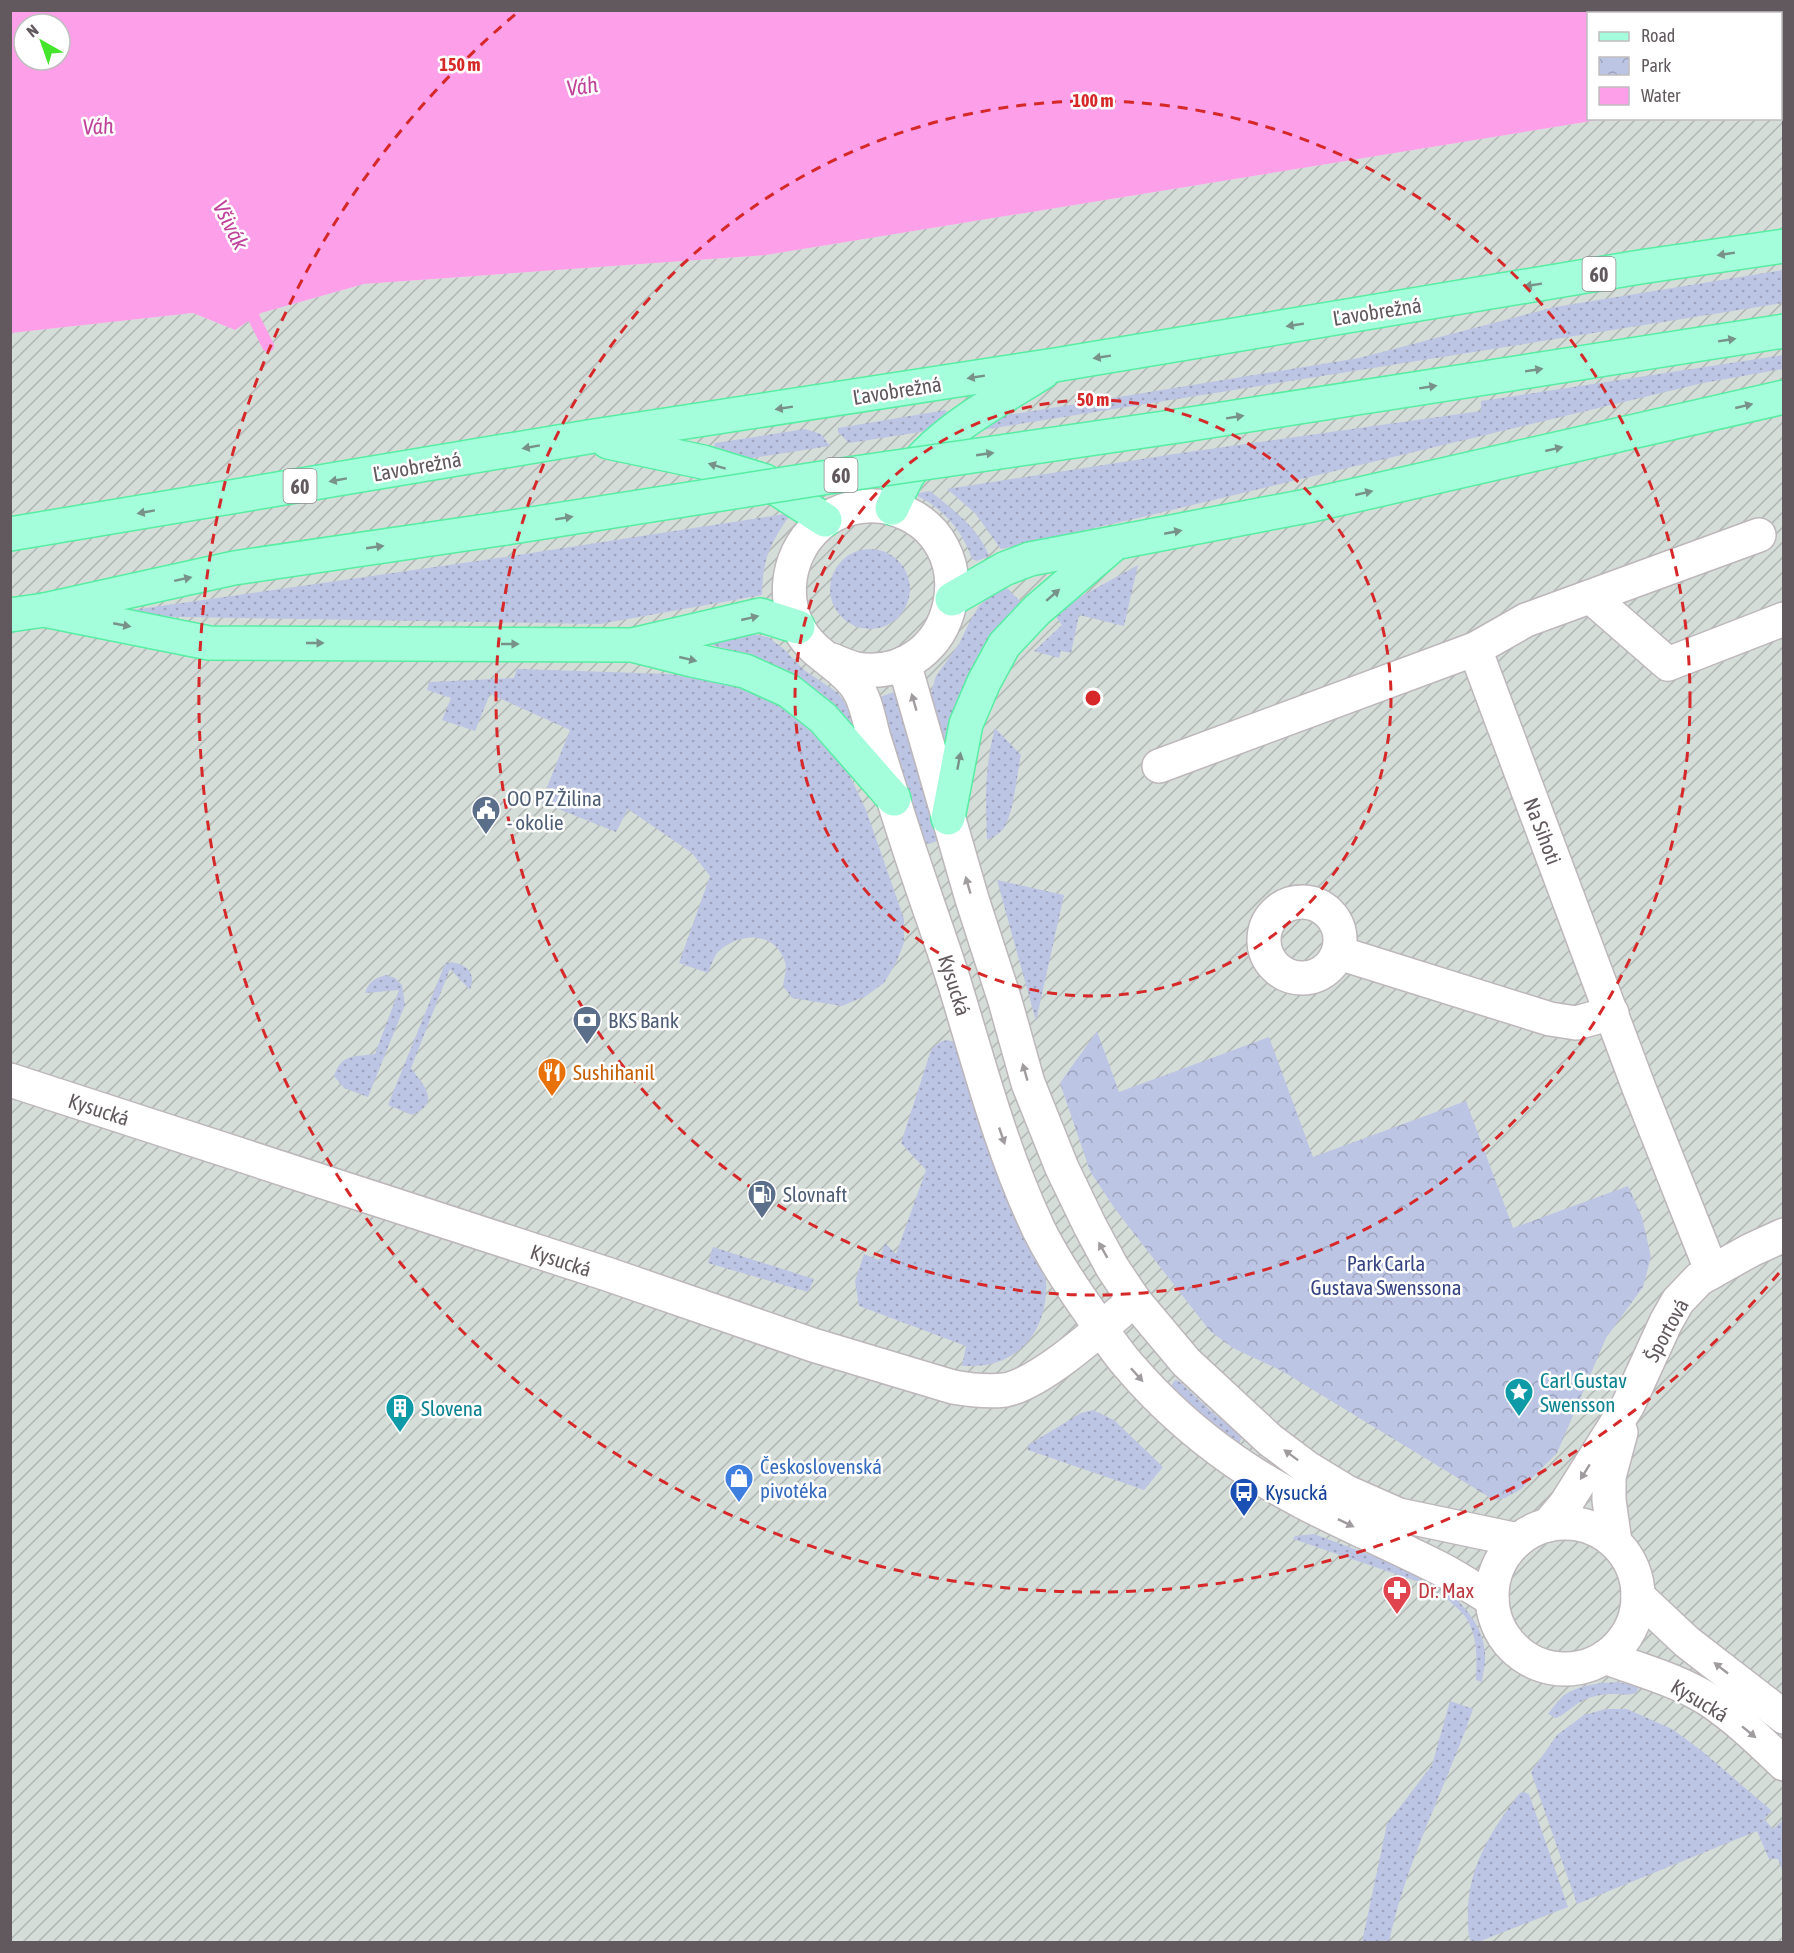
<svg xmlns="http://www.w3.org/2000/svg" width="1794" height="1953" viewBox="0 0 1794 1953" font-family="'Asap Condensed',sans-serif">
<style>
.industrial{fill:url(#industrial-furrows)}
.grass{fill:url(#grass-dots)}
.park{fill:url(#park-crowns)}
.water{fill:#fd9fe9;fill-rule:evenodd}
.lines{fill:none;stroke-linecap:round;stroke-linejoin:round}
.stream{stroke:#fd9fe9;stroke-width:12}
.street-casing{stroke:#bdb6ba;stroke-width:36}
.primary-casing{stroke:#57eea3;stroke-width:36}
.street{stroke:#fff;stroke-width:33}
.primary{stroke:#a4fddb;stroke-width:33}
.primary-bridge-casing{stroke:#57eea3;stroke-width:36;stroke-linecap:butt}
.primary-bridge{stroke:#a4fddb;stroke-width:33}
.oneway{fill:#78928a}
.oneway2{fill:#a09b9e}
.ring{fill:none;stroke:#d62828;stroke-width:3;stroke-dasharray:10 8}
.labels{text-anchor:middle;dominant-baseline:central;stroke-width:5;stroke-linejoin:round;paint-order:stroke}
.shield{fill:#fff;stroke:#908b8e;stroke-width:1.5}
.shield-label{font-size:20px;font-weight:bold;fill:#61595e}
.street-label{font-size:21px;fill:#61595e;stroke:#fff}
.service-label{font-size:21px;fill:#4e5e75;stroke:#fff;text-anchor:start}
.food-label{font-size:21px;fill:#c56008;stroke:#fff;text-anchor:start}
.park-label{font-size:21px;fill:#364383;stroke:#fff}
.culture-label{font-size:21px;fill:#0d838f;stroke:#fff;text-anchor:start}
.shop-label{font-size:21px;fill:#366cbe;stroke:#fff;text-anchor:start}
.transit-label{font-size:21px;fill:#164399;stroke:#fff;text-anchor:start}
.health-label{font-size:21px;fill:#be3a42;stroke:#fff;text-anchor:start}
.water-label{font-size:22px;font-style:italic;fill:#c0439b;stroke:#fff}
.centre{fill:#d62828;stroke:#fff;stroke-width:3}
.ring-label{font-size:18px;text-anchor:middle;font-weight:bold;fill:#d62828;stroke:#fff;stroke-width:5;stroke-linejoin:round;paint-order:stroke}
</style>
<defs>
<pattern id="industrial-furrows" width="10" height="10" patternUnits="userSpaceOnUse" patternTransform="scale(1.5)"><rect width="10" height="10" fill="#d5ddd9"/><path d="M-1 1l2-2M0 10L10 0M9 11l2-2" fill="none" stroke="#b0b6b3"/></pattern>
<pattern id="grass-dots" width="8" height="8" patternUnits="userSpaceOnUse" patternTransform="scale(1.5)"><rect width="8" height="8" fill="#bdc5e4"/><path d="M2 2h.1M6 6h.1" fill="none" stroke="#9da3bc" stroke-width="1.8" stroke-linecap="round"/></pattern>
<pattern id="park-crowns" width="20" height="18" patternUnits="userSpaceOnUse" patternTransform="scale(1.5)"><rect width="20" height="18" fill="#bdc5e4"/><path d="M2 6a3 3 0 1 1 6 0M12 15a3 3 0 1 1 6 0" fill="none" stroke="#9da3bc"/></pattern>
</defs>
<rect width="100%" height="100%" fill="#e0ece7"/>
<path class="industrial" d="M 1781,91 L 1783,91 L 1783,1942 L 11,1942 L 10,333 L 193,313 L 235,330 L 261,313 L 364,284 L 766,255 L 1604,119 L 1780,118 Z"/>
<g class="grass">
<path d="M 1783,270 L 1783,303 L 937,437 L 983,419 L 1359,358 L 1555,307 Z"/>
<path d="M 1783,355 L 1783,369 L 1703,383 L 1134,519 L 1001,549 L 975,513 L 947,489 L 1181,453 L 1481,411 L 1481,401 Z"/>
<path d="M 946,410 L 947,415 L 927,431 L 849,443 L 838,432 L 838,428 Z"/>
<path d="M 805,429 L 821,434 L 830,446 L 746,459 L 714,448 L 715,443 Z"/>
<path d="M 930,491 C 953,510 978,527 989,556 L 977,561 L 972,559 C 962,529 941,506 913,494 Z"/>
<path d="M 791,513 C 770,545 763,556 762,595 L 600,624 L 124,616 L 125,611 L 505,557 Z"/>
<circle cx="870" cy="589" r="40"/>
<path d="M 1138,565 L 1124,626 L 1079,615 L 1071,653 L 1061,651 L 1059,658 L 1034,651 L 1062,625 L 1056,617 L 1080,597 Z"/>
<path d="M 1005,586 L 1021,602 L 993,635 L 970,673 L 955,707 L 946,740 L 942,745 L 930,696 L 936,676 L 959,644 L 970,621 L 979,606 L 992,594 Z"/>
<path d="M 746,633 L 768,637 L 784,649 L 804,670 L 838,693 L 855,718 L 856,725 L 852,724 L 828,701 L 805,683 L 778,667 L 748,655 L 709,644 Z"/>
<path d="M 517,669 L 671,674 L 731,685 L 772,701 L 800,722 L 827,745 L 849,774 L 866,810 L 904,919 L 904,943 L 896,963 L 884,983 L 866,996 L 842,1006 L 792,998 L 783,986 C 784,979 787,969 785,962 C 775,931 740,932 719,951 C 714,956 711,966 708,973 L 679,963 L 710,876 L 692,853 L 628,809 L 616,832 L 541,802 L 570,730 L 490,694 L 475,731 L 442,720 L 451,698 L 427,690 L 429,682 L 514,678 Z"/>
<path d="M 894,692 L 939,835 L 940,838 L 937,841 L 929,844 L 923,840 L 877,698 Z"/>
<path d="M 995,728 L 1021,755 C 1017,774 1014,810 1005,826 C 1001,833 994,837 987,840 C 986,800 984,768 995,728 Z"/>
<path d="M 997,880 L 1064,895 L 1036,1021 Z"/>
<path d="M 451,962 C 468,965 476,973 470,990 L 450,969 L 411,1068 C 423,1085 442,1102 412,1115 L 388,1105 L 445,964 Z"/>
<path d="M 386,975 L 395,978 L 402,985 L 405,1005 L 368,1097 L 344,1088 L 334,1076 C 342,1053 354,1057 375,1054 L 399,990 L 365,993 C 369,982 374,978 386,975 Z"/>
<path d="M 947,1040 L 955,1042 L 1046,1281 C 1048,1322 1028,1357 986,1365 C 978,1366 969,1366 962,1366 L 966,1346 L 859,1306 L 855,1281 L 864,1254 L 879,1260 L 885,1243 L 896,1254 L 926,1170 L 901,1143 L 931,1050 L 940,1042 Z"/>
<path d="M 713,1247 L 814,1279 L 808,1292 L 708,1263 Z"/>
<path d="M 1175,1380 L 1179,1381 L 1213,1413 L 1241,1435 L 1241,1439 L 1239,1443 L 1233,1442 L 1172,1389 L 1171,1386 Z"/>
<path d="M 1093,1410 L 1114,1420 L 1163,1467 L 1144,1490 L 1028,1450 L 1028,1445 L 1081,1413 Z"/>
<path d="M 1314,1534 L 1384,1560 L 1420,1578 L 1419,1582 L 1293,1539 L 1295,1536 Z"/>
<path d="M 1449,1592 C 1467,1609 1483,1627 1485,1653 C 1486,1662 1483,1673 1482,1682 L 1476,1680 C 1477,1658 1478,1634 1464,1615 C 1459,1609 1452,1604 1446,1598 Z"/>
<path d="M 1618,1682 L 1639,1687 L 1636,1693 C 1627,1696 1621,1694 1612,1694 C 1605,1694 1595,1696 1588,1698 C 1575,1703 1568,1713 1556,1718 L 1548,1714 C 1552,1709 1556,1703 1561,1698 C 1575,1685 1599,1683 1618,1682 Z"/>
<path d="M 1450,1701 L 1473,1709 C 1446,1787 1406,1861 1389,1942 L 1362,1942 L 1387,1824 L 1432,1765 Z"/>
<path d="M 1606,1709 L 1627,1709 L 1672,1729 L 1702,1751 L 1772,1811 L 1764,1819 L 1773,1829 L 1782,1821 L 1783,1823 L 1783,1872 L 1778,1859 L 1769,1859 L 1757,1831 L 1577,1904 L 1531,1772 L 1557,1735 L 1584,1715 Z"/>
<path d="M 1524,1792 L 1529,1794 L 1568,1907 L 1478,1942 L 1471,1942 C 1468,1935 1468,1927 1468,1919 C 1466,1870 1491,1830 1520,1793 Z"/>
</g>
<path class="park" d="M 1097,1031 L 1119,1092 L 1269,1037 L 1313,1157 L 1466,1101 L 1513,1228 L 1628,1186 L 1642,1217 L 1651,1257 L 1643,1287 L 1606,1338 L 1557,1453 L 1521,1489 L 1505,1498 L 1494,1500 L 1282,1371 L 1233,1348 L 1210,1331 L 1115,1209 L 1090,1171 L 1060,1083 Z"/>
<path class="water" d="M 1783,10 L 1783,91 L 1781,91 L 1780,14 L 1588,14 L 1588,118 L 1604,119 L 766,255 L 364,284 L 261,313 L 235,330 L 193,313 L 11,333 L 11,11 ZM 24,24 L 60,24 L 60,60 L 24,60 Z"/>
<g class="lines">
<path class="stream" d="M 247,304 L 268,346"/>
<g class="street-casing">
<g id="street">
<path d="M 1591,597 L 1668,664 L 1784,619"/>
<path d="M 1475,649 L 1639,1088 L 1712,1272"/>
<path d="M 832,660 C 839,663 848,667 856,669 C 959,685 991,535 891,508 C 866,502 838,508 819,525 C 783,556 778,614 814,648 C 828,661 848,672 858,689 C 866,701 870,724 874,738 C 889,785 903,832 919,878 C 931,914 944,949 955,985 C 980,1067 1002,1152 1039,1230 C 1052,1256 1068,1281 1084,1304 C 1099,1325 1113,1348 1130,1367 C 1160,1402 1196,1434 1233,1460 C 1297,1505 1370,1533 1439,1568 C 1457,1577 1474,1589 1492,1599"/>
<path d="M 904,663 L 972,899 L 1005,1001 L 1028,1083 L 1062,1168 L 1090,1226 L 1112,1267 L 1134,1300 L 1186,1362 L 1270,1440 L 1306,1467 L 1347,1492 L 1399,1515 L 1518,1540"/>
<path d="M 1159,766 L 1475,649 L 1526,620 L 1759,535"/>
<circle cx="1302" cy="940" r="38"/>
<path d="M 1339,953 L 1550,1019 L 1576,1023 L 1612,1013"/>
<path d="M 10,1080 L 607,1274 L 813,1345 L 953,1387 C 970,1390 988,1392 1005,1390 C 1042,1383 1105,1325 1134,1300"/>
<circle cx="1565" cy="1596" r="73"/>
<path d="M 1548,1525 L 1565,1505 L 1628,1405 L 1666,1322 L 1678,1301 L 1699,1279 L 1751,1250 L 1784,1235"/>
<path d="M 1615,1542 L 1609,1500 L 1609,1477 L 1621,1432"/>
<path d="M 1638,1596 L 1687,1642 L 1784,1717"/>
<path d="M 1605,1657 C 1639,1670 1678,1680 1709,1700 C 1736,1718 1760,1741 1784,1764"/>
</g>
</g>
<g class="primary-casing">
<g id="primary">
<path d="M 1178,426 L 1784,331"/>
<path d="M 608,442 L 703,462 L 765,481 L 825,520"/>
<path d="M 892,508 C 897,498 902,485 908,475 C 938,432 999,400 1043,372"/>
<path d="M 10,534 L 588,437 L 1055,365 L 1640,267 L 1784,246"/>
<path d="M 952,599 L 1004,569 L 1030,559 L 1312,505 L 1784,397"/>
<path d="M 44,610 L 209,643 L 632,645 L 760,615 L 798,627"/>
<path d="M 10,615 L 44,610 L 234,568 L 506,528"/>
<path d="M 636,646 L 692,660 L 745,671 L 789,691 L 823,718 L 894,799"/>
<path d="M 948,818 L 966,724 L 984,682 L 1004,645 L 1037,610 L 1114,544"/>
</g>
</g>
<use href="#street" class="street"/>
<use href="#primary" class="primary"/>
<g class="primary-bridge-casing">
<path id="primary-bridge" d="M 506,528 L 835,476 L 1178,426"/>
</g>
<use href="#primary-bridge" class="primary-bridge"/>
</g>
<defs><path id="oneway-solid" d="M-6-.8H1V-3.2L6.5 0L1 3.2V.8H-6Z" transform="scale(1.5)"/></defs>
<g class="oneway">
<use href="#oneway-solid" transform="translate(1726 254) rotate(171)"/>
<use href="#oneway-solid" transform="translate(1533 285) rotate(171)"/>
<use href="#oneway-solid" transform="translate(1295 325) rotate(171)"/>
<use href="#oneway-solid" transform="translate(1727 340) rotate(-9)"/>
<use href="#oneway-solid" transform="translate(1102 357) rotate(171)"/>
<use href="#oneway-solid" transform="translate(1534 370) rotate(-9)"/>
<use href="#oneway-solid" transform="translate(976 377) rotate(171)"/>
<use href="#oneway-solid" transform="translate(1428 387) rotate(-9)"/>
<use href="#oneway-solid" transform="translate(1744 406) rotate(-13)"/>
<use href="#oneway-solid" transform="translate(784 408) rotate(171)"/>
<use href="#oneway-solid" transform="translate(1235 417) rotate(-9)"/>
<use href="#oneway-solid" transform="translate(531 447) rotate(170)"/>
<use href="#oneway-solid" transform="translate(1554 449) rotate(-13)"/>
<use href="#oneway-solid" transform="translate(985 454) rotate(-8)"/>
<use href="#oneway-solid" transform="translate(717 466) rotate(-163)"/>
<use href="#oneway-solid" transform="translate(338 480) rotate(170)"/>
<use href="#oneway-solid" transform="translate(1364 493) rotate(-13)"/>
<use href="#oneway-solid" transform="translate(146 512) rotate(170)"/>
<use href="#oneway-solid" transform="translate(564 518) rotate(-9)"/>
<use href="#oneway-solid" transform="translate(1173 532) rotate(-11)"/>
<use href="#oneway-solid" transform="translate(375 547) rotate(-8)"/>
<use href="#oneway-solid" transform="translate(183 579) rotate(-12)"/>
<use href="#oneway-solid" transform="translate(1053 595) rotate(-41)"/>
<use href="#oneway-solid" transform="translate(750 618) rotate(-13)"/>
<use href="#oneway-solid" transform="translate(122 625) rotate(11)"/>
<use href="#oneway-solid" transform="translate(315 643)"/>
<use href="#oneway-solid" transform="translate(510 644)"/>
<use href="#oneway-solid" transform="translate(688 659) rotate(13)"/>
<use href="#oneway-solid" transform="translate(959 761) rotate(-79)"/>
</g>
<g class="oneway2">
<use href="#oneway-solid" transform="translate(914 702) rotate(-106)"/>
<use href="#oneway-solid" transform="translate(968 885) rotate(-106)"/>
<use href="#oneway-solid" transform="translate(1025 1072) rotate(-106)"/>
<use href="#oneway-solid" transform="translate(1002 1136) rotate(71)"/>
<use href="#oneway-solid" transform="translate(1103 1250) rotate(-119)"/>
<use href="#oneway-solid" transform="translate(1137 1375) rotate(48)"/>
<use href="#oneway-solid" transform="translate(1291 1455) rotate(-143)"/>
<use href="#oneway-solid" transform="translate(1585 1472) rotate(122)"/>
<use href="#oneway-solid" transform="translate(1346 1523) rotate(26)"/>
<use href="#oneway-solid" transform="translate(1721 1668) rotate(-142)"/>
<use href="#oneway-solid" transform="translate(1749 1732) rotate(39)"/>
</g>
<g class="ring">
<circle cx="1093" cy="698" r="298"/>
<circle cx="1093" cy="698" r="597"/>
<path d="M1779 1273A895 895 0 1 1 518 12"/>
</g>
<defs>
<g id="civic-pin" transform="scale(1.5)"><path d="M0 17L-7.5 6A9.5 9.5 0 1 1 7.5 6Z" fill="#5c6f8a" stroke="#fff"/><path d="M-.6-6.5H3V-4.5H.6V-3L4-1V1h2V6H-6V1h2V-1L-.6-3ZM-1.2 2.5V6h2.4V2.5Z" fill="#fff"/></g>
<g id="bank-pin" transform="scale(1.5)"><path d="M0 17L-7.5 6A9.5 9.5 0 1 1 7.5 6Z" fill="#5c6f8a" stroke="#fff"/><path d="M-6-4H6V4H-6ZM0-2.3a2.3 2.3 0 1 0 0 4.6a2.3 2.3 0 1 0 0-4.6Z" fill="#fff"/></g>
<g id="restaurant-pin" transform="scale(1.5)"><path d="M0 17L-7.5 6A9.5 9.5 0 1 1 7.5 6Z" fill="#e8710a" stroke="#fff"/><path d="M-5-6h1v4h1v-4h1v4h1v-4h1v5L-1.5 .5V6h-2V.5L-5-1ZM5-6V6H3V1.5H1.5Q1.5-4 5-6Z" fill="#fff"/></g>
<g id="fuel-pin" transform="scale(1.5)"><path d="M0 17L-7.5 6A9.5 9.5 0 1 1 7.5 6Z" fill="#5c6f8a" stroke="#fff"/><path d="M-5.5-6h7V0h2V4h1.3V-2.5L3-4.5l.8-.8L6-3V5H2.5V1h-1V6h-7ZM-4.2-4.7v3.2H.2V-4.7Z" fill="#fff"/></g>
<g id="sight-pin" transform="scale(1.5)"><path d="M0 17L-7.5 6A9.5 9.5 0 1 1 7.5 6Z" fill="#0f9aa8" stroke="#fff"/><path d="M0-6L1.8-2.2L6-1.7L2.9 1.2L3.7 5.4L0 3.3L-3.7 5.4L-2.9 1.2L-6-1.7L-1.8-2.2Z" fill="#fff"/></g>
<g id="building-pin" transform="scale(1.5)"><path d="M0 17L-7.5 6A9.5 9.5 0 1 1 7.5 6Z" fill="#0f9aa8" stroke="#fff"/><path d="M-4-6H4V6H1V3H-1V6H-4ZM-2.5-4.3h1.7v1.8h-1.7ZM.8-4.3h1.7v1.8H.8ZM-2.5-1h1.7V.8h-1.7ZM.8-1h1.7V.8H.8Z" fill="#fff"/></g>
<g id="shop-pin" transform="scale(1.5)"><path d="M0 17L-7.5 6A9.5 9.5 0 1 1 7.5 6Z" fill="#3f7fe0" stroke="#fff"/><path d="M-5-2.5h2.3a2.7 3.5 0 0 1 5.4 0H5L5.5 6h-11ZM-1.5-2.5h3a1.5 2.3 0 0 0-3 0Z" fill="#fff"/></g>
<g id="bus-pin" transform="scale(1.5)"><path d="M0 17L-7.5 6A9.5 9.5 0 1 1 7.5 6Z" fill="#1a4fb4" stroke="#fff"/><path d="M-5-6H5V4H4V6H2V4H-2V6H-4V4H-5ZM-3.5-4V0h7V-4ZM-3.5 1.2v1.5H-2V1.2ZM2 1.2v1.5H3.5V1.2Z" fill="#fff"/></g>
<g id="pharmacy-pin" transform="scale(1.5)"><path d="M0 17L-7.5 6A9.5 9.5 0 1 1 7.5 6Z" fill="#e0444e" stroke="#fff"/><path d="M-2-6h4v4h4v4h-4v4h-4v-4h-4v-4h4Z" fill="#fff"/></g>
</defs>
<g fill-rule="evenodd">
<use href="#civic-pin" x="486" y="810"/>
<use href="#bank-pin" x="587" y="1020"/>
<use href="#restaurant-pin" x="552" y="1072"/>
<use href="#fuel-pin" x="762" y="1194"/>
<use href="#sight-pin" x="1519" y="1392"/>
<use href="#building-pin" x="400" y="1408"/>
<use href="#shop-pin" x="739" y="1478"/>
<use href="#bus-pin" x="1244" y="1492"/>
<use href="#pharmacy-pin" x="1397" y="1590"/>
</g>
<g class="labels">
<g class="shield">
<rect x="1582.5" y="257" width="33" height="34" rx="4.5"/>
<rect x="824.5" y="458" width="33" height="34" rx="4.5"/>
<rect x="283.5" y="469" width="33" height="34" rx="4.5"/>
</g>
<g class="shield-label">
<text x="1599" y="274">60</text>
<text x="841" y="475">60</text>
<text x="300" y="486">60</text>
</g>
<g class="street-label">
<text transform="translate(1377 311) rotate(-9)">Ľavobrežná</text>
<text transform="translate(897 390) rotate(-9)">Ľavobrežná</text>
<text transform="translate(417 466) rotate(-10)">Ľavobrežná</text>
<text transform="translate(1543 831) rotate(69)">Na Sihoti</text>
<text transform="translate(955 985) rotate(72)">Kysucká</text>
<text transform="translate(99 1109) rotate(18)">Kysucká</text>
<text transform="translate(561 1260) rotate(18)">Kysucká</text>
<text transform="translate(1666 1330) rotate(-61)">Športová</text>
<text transform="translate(1700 1700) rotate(31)">Kysucká</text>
</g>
<g class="service-label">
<text x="507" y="798">OO PZ Žilina<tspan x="507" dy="24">- okolie</tspan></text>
<text x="608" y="1020">BKS Bank</text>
<text x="783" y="1194">Slovnaft</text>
</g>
<g class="food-label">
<text x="573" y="1072">Sushihanil</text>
</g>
<g class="park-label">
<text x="1386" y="1263">Park Carla<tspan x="1386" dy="24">Gustava Swenssona</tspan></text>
</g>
<g class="culture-label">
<text x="1540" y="1380">Carl Gustav<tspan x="1540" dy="24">Swensson</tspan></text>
<text x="421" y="1408">Slovena</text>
</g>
<g class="shop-label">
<text x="760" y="1466">Československá<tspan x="760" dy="24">pivotéka</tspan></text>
</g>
<g class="transit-label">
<text x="1265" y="1492">Kysucká</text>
</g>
<g class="health-label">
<text x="1418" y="1590">Dr. Max</text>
</g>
<g class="water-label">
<text transform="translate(582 86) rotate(-8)">Váh</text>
<text transform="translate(98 126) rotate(-3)">Váh</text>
<text transform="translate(231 225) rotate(63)">Všivák</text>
</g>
</g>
<circle cx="1093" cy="698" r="9" class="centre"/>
<g class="ring-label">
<text x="460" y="71">150 m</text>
<text x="1093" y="107">100 m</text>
<text x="1093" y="406">50 m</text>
</g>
<rect width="1794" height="1953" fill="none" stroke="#61595e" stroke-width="24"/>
<rect x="1587" y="12" width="195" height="108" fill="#ffffff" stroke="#c0bdbf" stroke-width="1.5"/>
<rect x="1599" y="32" width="30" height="9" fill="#a4fddb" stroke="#c0bdbf" stroke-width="1.5"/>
<text x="1641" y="42" font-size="18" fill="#61595e">Road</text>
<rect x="1599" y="57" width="30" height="18" fill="url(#park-crowns)" stroke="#c0bdbf" stroke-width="1.5"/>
<text x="1641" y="72" font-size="18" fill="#61595e">Park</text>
<rect x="1599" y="87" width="30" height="18" fill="#fd9fe9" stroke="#c0bdbf" stroke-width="1.5"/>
<text x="1641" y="102" font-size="18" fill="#61595e">Water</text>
<g transform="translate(42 42) rotate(320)"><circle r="28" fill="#ffffff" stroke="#c0bdbf" stroke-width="1.5"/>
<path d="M0-4.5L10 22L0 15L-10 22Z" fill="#46e52d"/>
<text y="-9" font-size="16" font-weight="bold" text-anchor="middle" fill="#61595e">N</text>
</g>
</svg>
